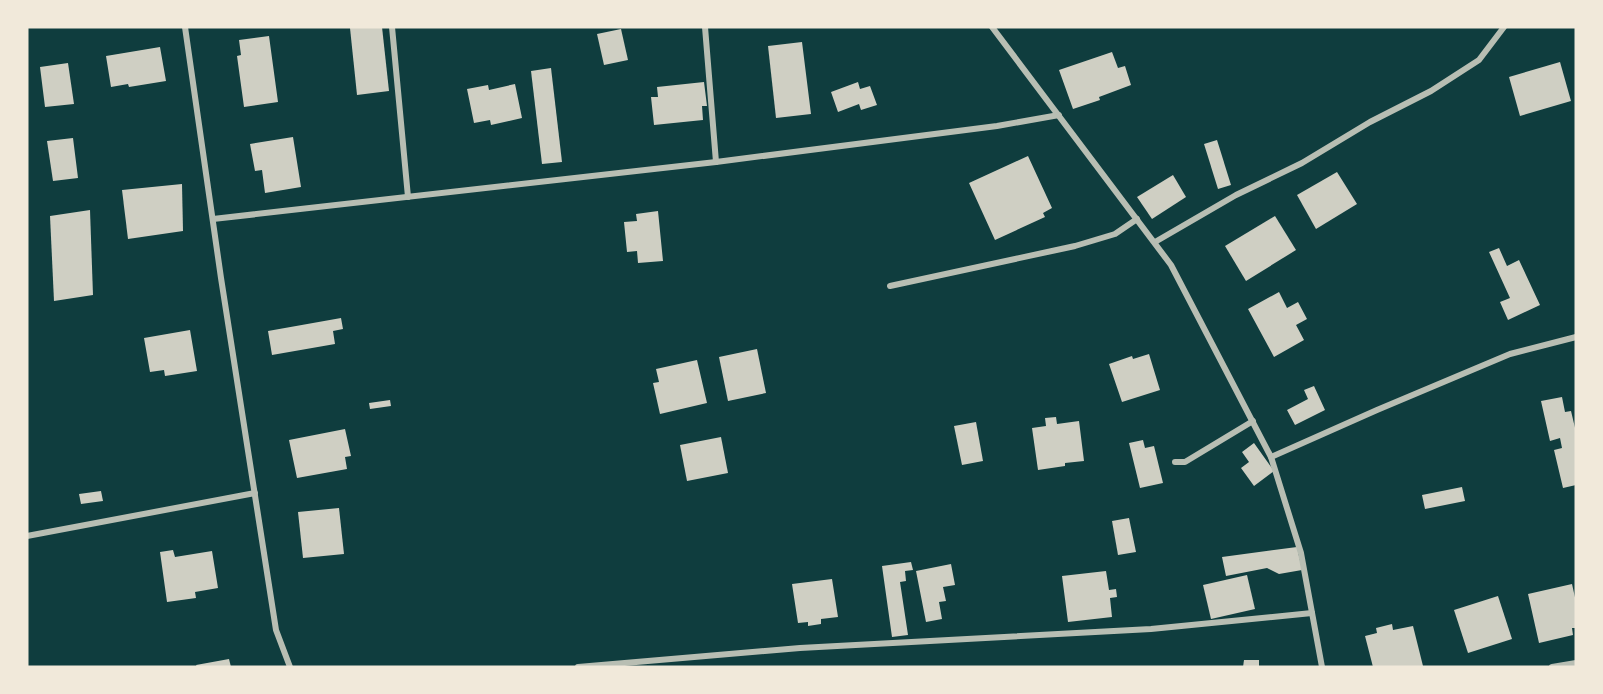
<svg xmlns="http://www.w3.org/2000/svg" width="1603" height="694" viewBox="0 0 1603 694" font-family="Roboto,sans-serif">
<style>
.building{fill:#cfcfc3}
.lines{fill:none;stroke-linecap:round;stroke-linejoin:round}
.minor{stroke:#b8beb3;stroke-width:6}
</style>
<rect width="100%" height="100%" fill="#0f3d3e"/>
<g class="building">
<path d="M 356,27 L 382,27 L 389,91 L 357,95 L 350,28 Z"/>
<path d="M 621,29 L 628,60 L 604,65 L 597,34 Z"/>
<path d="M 269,36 L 278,102 L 244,107 L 237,56 L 241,55 L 239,40 Z"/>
<path d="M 802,42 L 811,114 L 776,118 L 768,46 Z"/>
<path d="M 160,47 L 166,81 L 129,87 L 128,84 L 111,87 L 106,56 Z"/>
<path d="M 1112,52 L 1118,68 L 1125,66 L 1131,85 L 1099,97 L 1100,100 L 1073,109 L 1059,70 Z"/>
<path d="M 1560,62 L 1571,101 L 1520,116 L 1509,77 Z"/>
<path d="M 68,63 L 74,104 L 45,107 L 40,67 Z"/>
<path d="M 551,68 L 562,162 L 542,164 L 531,71 Z"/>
<path d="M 704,82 L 707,106 L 702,106 L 703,120 L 654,125 L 651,97 L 658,97 L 657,87 Z"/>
<path d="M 858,82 L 860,89 L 870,86 L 877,105 L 861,110 L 859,104 L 838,112 L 831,92 Z"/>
<path d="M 515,84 L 522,118 L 491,125 L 490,120 L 474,123 L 467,89 L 488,85 L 489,90 Z"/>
<path d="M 293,137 L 301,187 L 265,193 L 262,170 L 255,171 L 250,144 Z"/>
<path d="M 73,138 L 78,178 L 53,181 L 47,141 Z"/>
<path d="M 1217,140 L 1231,185 L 1218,189 L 1204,144 Z"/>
<path d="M 1028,156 L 1052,208 L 1043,213 L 1045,217 L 995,240 L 969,183 Z"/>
<path d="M 1337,172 L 1357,204 L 1316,229 L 1297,195 Z"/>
<path d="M 1173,175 L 1186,197 L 1152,219 L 1137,197 Z"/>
<path d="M 182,184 L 183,231 L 128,239 L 122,190 Z"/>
<path d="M 90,210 L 93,295 L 54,301 L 50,216 Z"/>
<path d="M 658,211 L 663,261 L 638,263 L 637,251 L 627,252 L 624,222 L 637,221 L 636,214 Z"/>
<path d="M 1275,216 L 1296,250 L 1246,281 L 1225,246 Z"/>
<path d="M 1499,248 L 1507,266 L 1519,260 L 1540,305 L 1508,320 L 1500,302 L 1510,298 L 1489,252 Z"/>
<path d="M 1279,292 L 1287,308 L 1298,302 L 1307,319 L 1296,325 L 1304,340 L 1274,357 L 1248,309 Z"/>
<path d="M 341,318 L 343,329 L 333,331 L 335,344 L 272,355 L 268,331 Z"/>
<path d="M 190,330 L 197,371 L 165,376 L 164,370 L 150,372 L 144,338 Z"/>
<path d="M 757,349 L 766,393 L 728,401 L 719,357 Z"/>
<path d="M 1149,354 L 1160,390 L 1122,402 L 1109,364 L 1132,356 L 1133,359 Z"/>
<path d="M 697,360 L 707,403 L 660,414 L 653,383 L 659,382 L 656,369 Z"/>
<path d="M 1314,386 L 1325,410 L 1295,425 L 1287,410 L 1308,399 L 1304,390 Z"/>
<path d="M 1562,397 L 1565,412 L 1571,411 L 1576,432 L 1576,485 L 1563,488 L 1554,450 L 1562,448 L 1560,438 L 1550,441 L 1541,401 Z"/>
<path d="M 390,400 L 391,406 L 370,409 L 369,403 Z"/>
<path d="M 1056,417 L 1057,424 L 1079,421 L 1084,461 L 1065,463 L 1065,466 L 1038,470 L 1032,428 L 1046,426 L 1045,418 Z"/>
<path d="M 976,422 L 983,461 L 962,465 L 954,426 Z"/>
<path d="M 345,429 L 351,456 L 345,457 L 347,469 L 297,478 L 289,440 Z"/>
<path d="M 721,437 L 728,473 L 687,481 L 680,445 Z"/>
<path d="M 1143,440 L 1145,448 L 1154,446 L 1163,483 L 1140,488 L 1129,443 Z"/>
<path d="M 1254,443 L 1274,471 L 1254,486 L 1241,468 L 1249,462 L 1242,452 Z"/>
<path d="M 1462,487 L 1465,501 L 1425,509 L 1422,495 Z"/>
<path d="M 101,491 L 103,501 L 81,504 L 79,494 Z"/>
<path d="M 339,508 L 344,554 L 303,558 L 298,512 Z"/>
<path d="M 1129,518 L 1136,552 L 1118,555 L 1112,521 Z"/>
<path d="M 1297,547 L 1302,570 L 1279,574 L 1267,568 L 1226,576 L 1222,557 Z"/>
<path d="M 173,550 L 175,557 L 212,551 L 218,588 L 195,592 L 196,598 L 167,602 L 160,552 Z"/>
<path d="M 911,562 L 913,570 L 905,571 L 906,581 L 900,582 L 908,635 L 892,637 L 882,566 Z"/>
<path d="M 951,564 L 955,585 L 943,587 L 946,601 L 939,602 L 942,619 L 926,622 L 916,571 Z"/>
<path d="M 1106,571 L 1109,590 L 1116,589 L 1117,597 L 1110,598 L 1112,617 L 1068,622 L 1062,576 Z"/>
<path d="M 1247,575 L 1255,609 L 1211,619 L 1203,585 Z"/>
<path d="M 832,579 L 838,617 L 821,619 L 821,624 L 808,626 L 808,622 L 798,623 L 792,584 Z"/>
<path d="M 1572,584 L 1576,602 L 1576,628 L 1572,628 L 1573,635 L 1539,643 L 1528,594 Z"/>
<path d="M 1498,596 L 1512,639 L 1468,653 L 1454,610 Z"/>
<path d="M 1392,624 L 1393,630 L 1413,626 L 1423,666 L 1373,667 L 1365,636 L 1377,633 L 1376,628 Z"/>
<path d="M 229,659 L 231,667 L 197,667 L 196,665 Z"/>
<path d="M 1244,660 L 1259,660 L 1259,667 L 1243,667 Z"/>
</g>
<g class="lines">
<g class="minor">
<path d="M 185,27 L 221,278 L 276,630 L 290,667"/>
<path d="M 392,27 L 408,197"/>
<path d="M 705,27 L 716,162"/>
<path d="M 992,27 L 1171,265 L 1271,457 L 1301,553 L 1322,667"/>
<path d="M 213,219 L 716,162 L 997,126 L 1059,115"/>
<path d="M 1155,242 L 1236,195 L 1302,163 L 1370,122 L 1431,91 L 1479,60 L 1504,27"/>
<path d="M 890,286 L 1075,246 L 1115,234 L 1137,219"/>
<path d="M 1271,457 L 1377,410 L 1510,354 L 1576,337"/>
<path d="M 1175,462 L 1185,462 L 1253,421"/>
<path d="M 27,536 L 255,493"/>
<path d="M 578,667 L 800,648 L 1151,629 L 1312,613"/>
<path d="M 1552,667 L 1576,663"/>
</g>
</g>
<rect width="1603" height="694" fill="none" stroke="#f1e9da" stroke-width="57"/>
</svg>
